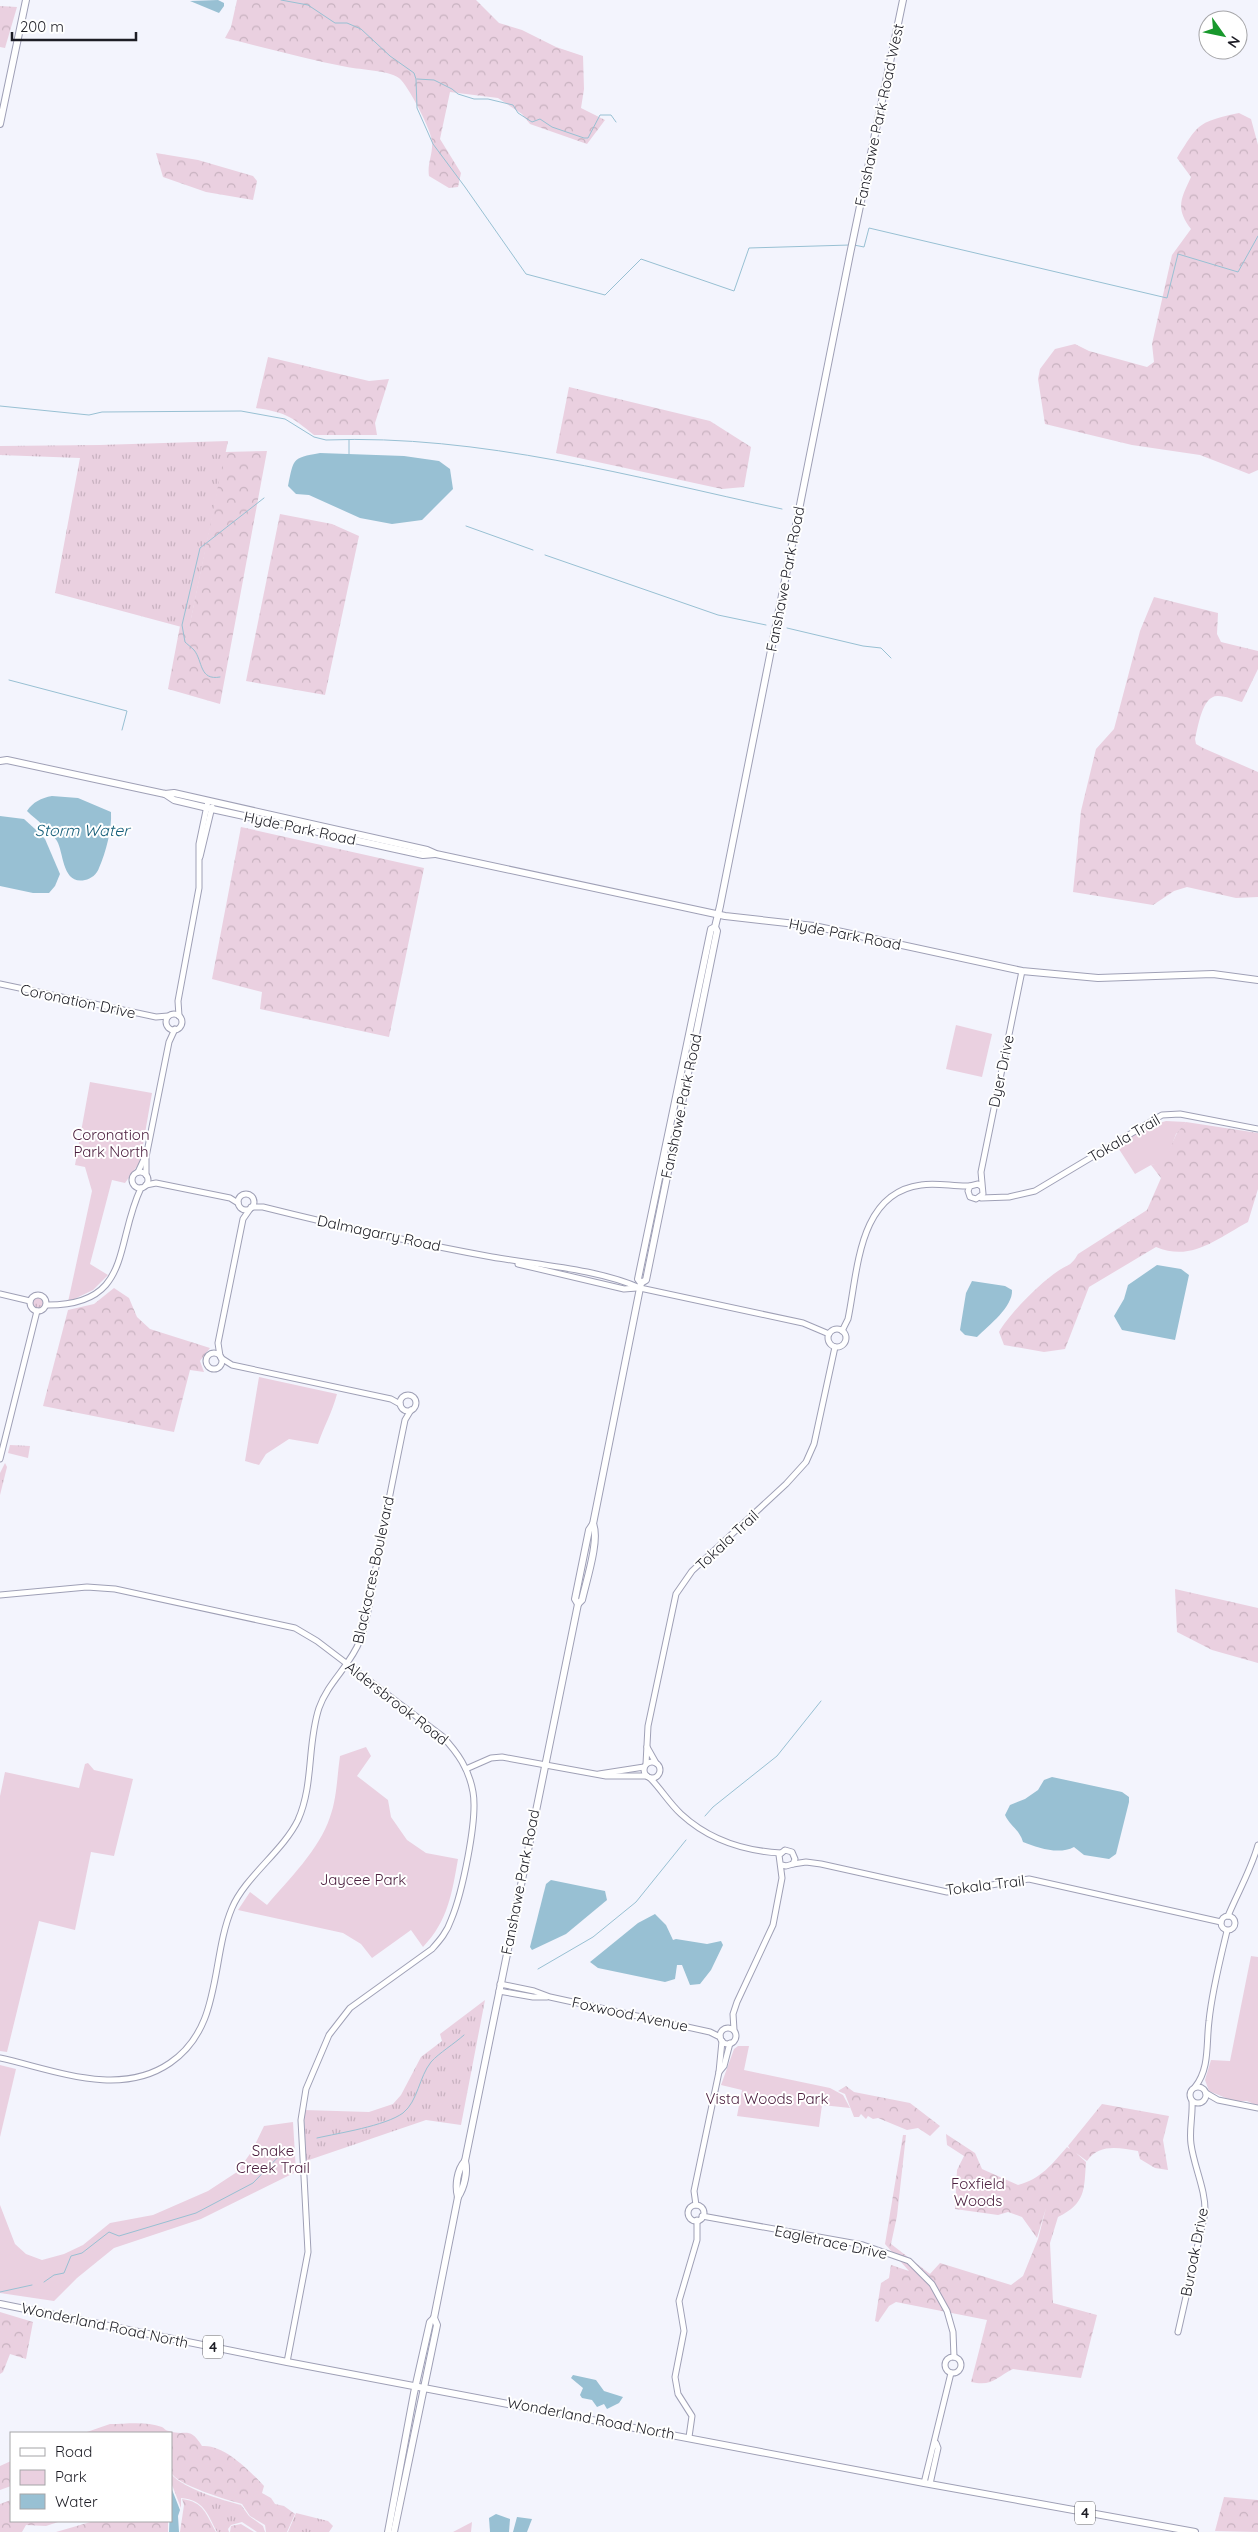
<svg xmlns="http://www.w3.org/2000/svg" width="1258" height="2532" viewBox="0 0 1258 2532" font-family="Quicksand,sans-serif">
<style>
.grass{fill:url(#grass-tufts)}
.forest{fill:url(#forest-crowns)}
.park{fill:#ead0e0}
.water{fill:#98c0d3}
.lines{fill:none;stroke-linecap:round;stroke-linejoin:round}
.stream{stroke:#98c0d3;stroke-width:1}
.minor-casing{stroke:#9fa0b6;stroke-width:7}
.major-casing{stroke:#9fa0b6;stroke-width:8}
.minor{stroke:#fff;stroke-width:5}
.major{stroke:#fff;stroke-width:6}
.labels{text-anchor:middle;dominant-baseline:central;stroke-width:4;stroke-linejoin:round;paint-order:stroke}
.shield{fill:#fff;stroke:#616166;stroke-width:1}
.shield-label{font-size:14px;font-weight:bold;fill:#1d1d25}
.street-label{font-size:15px;fill:#1d1d25;stroke:#fff}
.park-label{font-size:15px;fill:#4d2140;stroke:#fff}
.water-label{font-size:16px;font-style:italic;fill:#155e79;stroke:#fff}
</style>
<defs>
<pattern id="grass-tufts" width="24" height="20" patternUnits="userSpaceOnUse" patternTransform="scale(1.25)"><rect width="24" height="20" fill="#ead0e0"/><path d="M3 7l-1-3M5 7V3M7 7l1-3M15 17l-1-3M17 17v-4M19 17l1-3" fill="none" stroke="#c8b2c0"/></pattern>
<pattern id="forest-crowns" width="20" height="18" patternUnits="userSpaceOnUse" patternTransform="scale(1.25)"><rect width="20" height="18" fill="#ead0e0"/><path d="M2 6a3 3 0 1 1 6 0M12 15a3 3 0 1 1 6 0" fill="none" stroke="#c8b2c0"/></pattern>
</defs>
<rect width="100%" height="100%" fill="#f3f4fd"/>
<g class="grass">
<path d="M 228,441 L 189,629 L 55,593 L 80,458 L 0,455 L 0,446 L 100,445 Z"/>
<circle cx="38" cy="1303" r="5.5"/>
<path d="M 10,1445 L 30,1446 L 28,1458 L 8,1453 Z"/>
<path d="M 5,1463 L 7,1467 L 0,1495 L 0,1473 Z"/>
<path d="M 485,2000 L 461,2125 L 426,2120 L 306,2161 L 304,2110 L 369,2112 L 393,2104 L 401,2095 L 421,2057 L 442,2041 L 440,2034 Z"/>
<path d="M 171,2474 C 184,2489 222,2500 241,2505 L 249,2516 L 263,2526 L 265,2532 L 257,2532 L 242,2522 L 231,2525 L 228,2529 L 229,2532 L 217,2532 C 207,2513 204,2500 181,2498 L 181,2508 L 172,2485 Z"/>
<path d="M 296,2513 L 328,2521 L 333,2526 L 329,2532 L 288,2532 Z"/>
</g>
<g class="forest">
<path d="M 237,0 L 476,0 L 499,23 L 522,30 L 556,47 L 583,56 L 584,89 L 581,108 L 605,120 L 587,144 L 530,124 L 522,114 L 498,98 L 450,92 L 440,139 L 461,173 L 458,187 L 449,188 L 429,176 C 427,164 433,154 432,142 C 432,131 408,85 399,78 C 387,70 362,70 347,67 C 306,59 266,48 225,38 L 231,27 Z"/>
<path d="M 0,6 L 17,7 L 5,48 L 0,47 Z"/>
<path d="M 1239,113 L 1251,119 L 1258,145 L 1258,470 L 1249,474 L 1200,455 L 1132,445 L 1045,424 L 1038,379 L 1040,369 L 1055,349 L 1075,344 L 1089,351 L 1147,367 L 1154,362 L 1152,344 L 1172,255 L 1191,229 C 1175,208 1181,199 1191,177 L 1177,158 C 1199,123 1198,122 1239,113 Z"/>
<path d="M 156,153 L 198,160 L 253,176 L 257,181 L 253,200 L 206,192 L 163,177 Z"/>
<path d="M 268,357 L 369,381 L 389,379 L 375,423 L 377,435 L 314,435 C 292,417 285,412 256,408 Z"/>
<path d="M 569,387 L 710,421 L 751,447 L 744,487 L 722,489 L 556,453 Z"/>
<path d="M 267,451 L 220,704 L 168,689 L 180,626 L 189,628 L 225,452 Z"/>
<path d="M 280,514 L 332,524 L 359,536 L 325,695 L 246,681 Z"/>
<path d="M 1154,597 L 1218,613 L 1217,634 L 1221,642 L 1258,651 L 1258,669 L 1242,702 C 1234,700 1226,696 1218,696 C 1202,695 1198,728 1195,739 L 1196,744 L 1203,748 L 1258,772 L 1258,897 L 1236,898 L 1187,887 L 1174,891 L 1153,905 L 1073,892 L 1081,811 L 1096,749 L 1114,729 L 1140,631 Z"/>
<path d="M 241,827 L 424,868 L 389,1037 L 260,1009 L 262,992 L 212,979 Z"/>
<path d="M 1186,1122 L 1258,1133 L 1258,1189 L 1248,1222 C 1216,1239 1192,1262 1156,1247 L 1089,1287 L 1065,1349 L 1044,1352 L 1004,1345 L 999,1332 C 1009,1314 1040,1283 1058,1271 C 1069,1264 1071,1266 1078,1254 L 1147,1210 L 1161,1178 L 1151,1165 C 1168,1162 1169,1148 1176,1135 C 1178,1130 1182,1126 1186,1122 Z"/>
<path d="M 114,1288 L 129,1298 L 137,1317 L 150,1329 L 210,1348 L 200,1361 L 204,1372 L 190,1370 L 174,1432 L 43,1406 L 68,1310 L 94,1304 Z"/>
<path d="M 1175,1589 L 1258,1608 L 1258,1663 L 1212,1650 L 1177,1632 Z"/>
<path d="M 846,2086 L 854,2092 L 910,2103 L 940,2126 L 930,2136 L 918,2128 L 907,2130 L 878,2118 L 873,2119 L 868,2116 L 866,2119 L 861,2114 L 859,2117 L 854,2117 L 845,2094 L 838,2091 Z"/>
<path d="M 1102,2104 L 1169,2116 L 1163,2140 L 1168,2170 L 1155,2168 L 1140,2159 L 1138,2151 C 1120,2148 1099,2143 1087,2161 L 1076,2153 L 1086,2162 C 1084,2190 1086,2203 1058,2217 L 1050,2243 L 1053,2303 L 1097,2315 L 1081,2378 L 1013,2369 C 996,2377 993,2387 971,2382 L 987,2320 L 896,2302 L 889,2306 L 878,2322 L 875,2321 L 881,2283 L 889,2278 L 891,2265 L 909,2271 L 885,2244 L 903,2135 L 906,2135 L 897,2216 L 891,2244 L 930,2274 L 940,2263 L 1011,2285 L 1023,2276 L 1038,2239 L 1046,2208 L 1037,2238 L 1022,2217 L 1008,2212 L 998,2215 L 955,2209 L 957,2170 L 964,2156 L 947,2145 L 946,2134 L 975,2153 L 982,2169 L 1018,2185 C 1041,2179 1052,2164 1067,2147 L 1070,2149 L 1068,2146 Z"/>
<path d="M 0,2312 L 33,2322 L 26,2359 L 10,2354 L 3,2372 L 0,2374 Z"/>
<path d="M 110,2424 C 126,2424 146,2421 162,2427 C 164,2428 166,2431 169,2431 C 186,2437 189,2425 202,2446 C 224,2444 250,2471 264,2486 L 262,2493 L 271,2498 L 275,2504 L 284,2506 L 295,2514 L 287,2532 L 266,2532 L 265,2525 L 250,2516 L 242,2504 C 228,2500 176,2485 171,2472 C 168,2465 171,2442 171,2433 L 84,2433 Z"/>
<path d="M 11,2461 L 11,2486 L 0,2490 L 0,2466 Z"/>
<path d="M 1224,2497 L 1258,2500 L 1258,2532 L 1215,2531 Z"/>
<path d="M 182,2499 C 204,2502 206,2514 216,2532 L 180,2532 L 184,2505 Z"/>
<path d="M 11,2500 L 11,2521 L 61,2521 L 46,2526 L 26,2525 L 22,2532 L 0,2532 L 0,2504 Z"/>
<path d="M 94,2521 L 168,2521 L 168,2532 L 56,2532 Z"/>
<path d="M 472,2522 L 471,2532 L 453,2532 Z"/>
<path d="M 241,2524 L 254,2532 L 230,2532 L 231,2526 Z"/>
</g>
<g class="park">
<path d="M 956,1025 L 992,1034 L 982,1077 L 946,1069 Z"/>
<path d="M 90,1082 L 152,1093 L 140,1162 L 125,1183 L 112,1180 L 90,1264 L 108,1275 L 93,1290 L 68,1302 L 92,1191 L 85,1167 L 75,1165 Z"/>
<path d="M 1166,1121 L 1186,1122 L 1176,1134 L 1168,1155 L 1159,1164 L 1151,1165 L 1135,1174 L 1117,1146 L 1149,1126 Z"/>
<path d="M 259,1377 L 337,1394 C 332,1413 324,1426 318,1444 L 289,1439 L 266,1454 L 259,1465 L 245,1461 Z"/>
<path d="M 366,1747 L 371,1756 L 357,1776 L 388,1800 L 391,1817 L 407,1840 L 426,1853 L 458,1859 C 452,1893 448,1921 423,1947 L 411,1930 L 372,1958 L 361,1944 L 343,1933 L 238,1910 L 250,1892 L 267,1905 C 289,1879 319,1850 330,1817 C 337,1798 337,1776 340,1756 Z"/>
<path d="M 88,1763 L 94,1770 L 133,1779 L 114,1856 L 91,1852 L 75,1930 L 39,1921 L 7,2052 L 0,2051 L 0,1796 L 5,1772 L 79,1788 L 85,1764 Z"/>
<path d="M 1251,1956 L 1258,1957 L 1258,2105 L 1256,2105 L 1247,2101 L 1233,2101 L 1209,2091 L 1205,2080 L 1211,2060 L 1230,2061 Z"/>
<path d="M 738,2046 L 749,2046 L 744,2070 L 830,2088 L 843,2095 L 850,2108 L 822,2105 L 819,2127 L 737,2116 L 742,2090 L 721,2085 L 734,2049 Z"/>
<path d="M 0,2065 L 16,2069 L 0,2137 Z"/>
<path d="M 293,2122 L 296,2172 L 201,2219 L 114,2248 L 77,2278 L 54,2301 L 0,2293 L 0,2205 L 15,2244 L 26,2254 L 42,2260 L 64,2254 L 83,2245 L 110,2223 L 153,2215 L 208,2191 L 237,2172 L 252,2151 L 264,2126 Z"/>
</g>
<g class="water">
<path d="M 218,0 L 224,3 L 224,6 L 219,13 L 190,1 Z"/>
<path d="M 320,453 L 404,456 L 439,461 L 450,469 L 453,489 L 422,520 L 392,524 L 360,518 L 309,495 L 296,494 L 288,486 C 294,459 291,458 320,453 Z"/>
<path d="M 52,796 L 78,798 L 111,812 C 112,829 106,852 99,868 C 97,874 91,879 85,880 C 62,885 64,853 57,841 C 50,829 36,820 27,811 C 33,802 41,798 52,796 Z"/>
<path d="M 0,816 L 24,819 L 35,829 L 45,839 L 60,874 L 55,886 L 49,893 L 33,893 L 0,886 Z"/>
<path d="M 1157,1265 L 1181,1269 L 1189,1275 L 1175,1340 L 1122,1330 L 1114,1316 L 1124,1299 L 1128,1285 Z"/>
<path d="M 972,1281 L 1005,1286 L 1012,1290 C 1013,1307 989,1325 977,1337 L 965,1335 L 960,1330 L 966,1293 Z"/>
<path d="M 1052,1777 L 1122,1792 L 1129,1797 L 1129,1802 L 1116,1854 L 1109,1859 L 1084,1855 L 1074,1847 C 1059,1855 1038,1848 1023,1842 C 1019,1829 1010,1826 1005,1815 L 1010,1805 L 1025,1799 L 1038,1790 L 1044,1780 Z"/>
<path d="M 551,1880 L 605,1891 L 607,1900 L 566,1934 L 532,1950 L 530,1947 L 546,1884 Z"/>
<path d="M 655,1914 L 666,1925 L 673,1940 L 676,1939 L 707,1944 L 721,1941 L 723,1945 L 711,1970 L 700,1984 L 690,1985 L 682,1965 L 677,1965 L 675,1979 L 665,1982 L 598,1968 L 590,1962 L 638,1923 Z"/>
<path d="M 573,2375 L 596,2380 L 604,2391 L 623,2397 L 619,2403 L 607,2409 L 604,2404 L 597,2407 L 592,2400 L 582,2398 L 580,2395 L 583,2388 L 571,2378 Z"/>
<path d="M 171,2487 L 180,2510 L 178,2516 L 179,2532 L 169,2532 Z"/>
<path d="M 496,2514 L 510,2519 L 509,2532 L 490,2532 L 489,2518 Z"/>
<path d="M 517,2517 L 532,2519 L 527,2532 L 513,2532 Z"/>
</g>
<g class="lines">
<g class="stream">
<path d="M 281,0 L 308,5 L 335,23 L 347,23 L 361,29 L 390,56 L 414,73 L 416,79 L 417,108 L 433,144 L 465,187 L 526,274 L 605,295 L 641,259 L 734,291 L 749,248 L 850,245"/>
<path d="M 417,79 L 434,80 L 452,89 L 458,94 L 474,99 L 488,99 L 513,105 L 518,113 L 532,122 L 540,119 L 552,127 L 584,138 L 588,138 L 600,115 L 611,115 L 616,122"/>
<path d="M 854,245 L 864,247 L 869,228 L 1167,298 L 1178,254 L 1238,272 L 1258,236"/>
<path d="M 0,406 L 89,415 L 102,412 L 241,411 L 285,419 L 314,437 L 326,440 C 480,434 633,477 782,509"/>
<path d="M 349,455 L 349,440"/>
<path d="M 466,526 L 533,550"/>
<path d="M 545,555 L 718,615 L 766,625"/>
<path d="M 787,628 L 863,646 L 881,648 L 891,658"/>
<path d="M 220,677 C 199,681 203,661 194,650 C 191,647 187,644 185,642 L 182,625 L 200,548 L 264,498"/>
<path d="M 9,680 L 127,711 L 122,730"/>
<path d="M 705,1816 L 713,1807 L 777,1756 L 821,1701"/>
<path d="M 538,1969 L 593,1937 L 636,1902 L 686,1840"/>
<path d="M 317,2138 C 339,2133 385,2126 403,2113 C 418,2101 419,2077 431,2062 C 439,2053 454,2044 464,2035"/>
<path d="M 44,2282 L 54,2275 L 64,2273 L 71,2256 L 82,2253 L 109,2232 L 119,2236 L 196,2213 L 253,2183 L 285,2150"/>
<path d="M 0,2292 L 32,2285"/>
</g>
<g class="minor-casing">
<g id="minor">
<path d="M 200,857 L 212,807"/>
<path d="M 0,984 L 156,1017 L 168,1016"/>
<circle cx="174" cy="1022" r="8"/>
<path d="M 179,1016 L 178,1001 L 199,888 L 199,844 L 208,801"/>
<circle cx="140" cy="1180" r="8"/>
<path d="M 138,1172 L 145,1157"/>
<path d="M 146,1175 L 146,1157 L 169,1042 L 175,1029"/>
<path d="M 146,1185 L 156,1183 L 230,1198 L 238,1203"/>
<path d="M 982,1187 L 978,1184 L 970,1186 L 968,1191 L 970,1197 L 976,1199 L 983,1194 L 981,1172 L 1022,971"/>
<circle cx="246" cy="1202" r="8"/>
<path d="M 981,1198 L 1009,1197 L 1035,1191 L 1162,1115 L 1180,1114 L 1258,1129"/>
<path d="M 251,1207 L 263,1207 C 339,1226 415,1243 492,1257 C 538,1265 598,1269 640,1288 L 803,1323 L 829,1334"/>
<path d="M 518,1264 L 624,1289 L 637,1288"/>
<path d="M 0,1294 L 30,1301"/>
<circle cx="38" cy="1303" r="8"/>
<path d="M 46,1305 C 133,1306 114,1244 141,1188"/>
<circle cx="837" cy="1338" r="9"/>
<path d="M 842,1331 L 848,1319 C 858,1271 858,1193 921,1185 C 937,1182 954,1187 970,1186"/>
<circle cx="214" cy="1361" r="8"/>
<path d="M 220,1356 L 218,1343 L 243,1219 L 250,1209"/>
<path d="M 221,1358 L 232,1365 L 391,1399 L 400,1404"/>
<circle cx="408" cy="1403" r="8"/>
<path d="M 0,1459 L 37,1311"/>
<path d="M 0,1595 L 87,1587 L 115,1589 L 295,1628 L 317,1641 L 442,1736 C 458,1753 469,1769 473,1792 C 478,1819 462,1894 451,1920 C 447,1932 440,1940 432,1949 L 350,2008 L 329,2035 L 306,2089 L 301,2120 L 308,2252 L 287,2362"/>
<path d="M 647,1747 L 656,1763"/>
<circle cx="652" cy="1770" r="8"/>
<path d="M 646,1764 L 648,1726 L 676,1594 L 692,1571 L 786,1484 L 806,1462 L 814,1444 L 835,1347"/>
<path d="M 466,1769 L 491,1758 L 502,1757 L 606,1776 L 647,1776"/>
<path d="M 599,1774 L 644,1767"/>
<path d="M 650,1778 C 661,1789 669,1803 681,1814 C 708,1839 744,1851 781,1853"/>
<path d="M 793,1864 L 806,1862 L 821,1864 L 947,1892 L 1029,1879 L 1221,1922"/>
<circle cx="1228" cy="1923" r="7"/>
<path d="M 1228,1916 C 1238,1892 1251,1870 1258,1845"/>
<path d="M 500,1984 L 534,1991 L 550,1997 L 710,2032 L 720,2037"/>
<path d="M 499,1991 L 533,1997 L 547,1997"/>
<circle cx="728" cy="2036" r="8"/>
<path d="M 734,2030 L 733,2014 L 737,2002 L 773,1925 L 782,1878 L 779,1855 L 785,1850 L 792,1852 L 795,1859 L 793,1864 L 786,1866 L 782,1865"/>
<path d="M 0,2058 C 55,2070 119,2098 170,2063 C 223,2027 210,1960 232,1908 C 245,1877 283,1851 298,1820 C 314,1784 307,1744 319,1708 C 328,1682 351,1665 360,1640 C 369,1617 371,1591 376,1567 C 385,1518 395,1469 405,1420 L 411,1410"/>
<path d="M 719,2072 L 724,2066 L 730,2043"/>
<circle cx="1198" cy="2095" r="8"/>
<path d="M 1195,2087 C 1210,2068 1206,2044 1209,2021 C 1212,1991 1220,1960 1227,1931"/>
<path d="M 1206,2093 L 1218,2100 L 1258,2108"/>
<path d="M 696,2205 L 694,2191 L 719,2072 L 722,2041"/>
<circle cx="696" cy="2213" r="8"/>
<path d="M 702,2216 L 863,2245 L 909,2261 L 932,2284 L 947,2311 L 953,2332 L 954,2357"/>
<path d="M 1178,2332 L 1205,2213 C 1206,2190 1194,2167 1191,2144 C 1189,2130 1193,2115 1192,2101"/>
<circle cx="953" cy="2365" r="8"/>
<path d="M 689,2437 L 692,2416 L 678,2394 L 675,2377 L 684,2331 L 679,2301 L 697,2240 L 697,2220"/>
<path d="M 924,2483 L 951,2373"/>
<path d="M 930,2484 L 938,2448 L 936,2443"/>
</g>
</g>
<g class="major-casing">
<g id="major">
<path d="M 0,124 L 26,0"/>
<path d="M 0,761 L 7,760 L 165,794 L 174,793 L 427,850 L 436,854 L 725,916 L 814,926 L 1022,971 L 1098,978 L 1213,974 L 1258,980"/>
<path d="M 165,794 L 174,800 L 212,809 L 423,855 L 435,854"/>
<path d="M 641,1283 L 646,1280 L 717,931 L 715,927"/>
<path d="M 578,1604 L 575,1599 L 589,1530 L 593,1524 L 640,1288 L 641,1283 L 638,1279 L 711,929 L 715,927 L 720,906 L 850,254 L 903,0"/>
<path d="M 458,2197 C 464,2188 468,2172 465,2161"/>
<path d="M 0,2304 L 287,2362 L 924,2483 L 1195,2532"/>
<path d="M 388,2532 L 414,2393 L 430,2322 L 434,2318 L 458,2197 C 455,2186 457,2170 465,2161 L 578,1604 L 582,1600 C 586,1582 600,1539 593,1524"/>
<path d="M 394,2532 L 437,2325 L 434,2318"/>
</g>
</g>
<use href="#minor" class="minor"/>
<use href="#major" class="major"/>
</g>
<g class="labels">
<g class="shield">
<rect x="203" y="2335.5" width="20" height="23" rx="4"/>
<rect x="1075" y="2501.5" width="20" height="23" rx="4"/>
</g>
<g class="shield-label">
<text x="213" y="2347">4</text>
<text x="1085" y="2513">4</text>
</g>
<g class="street-label">
<text transform="translate(879 115) rotate(-78)">Fanshawe Park Road West</text>
<text transform="translate(785 579) rotate(-79)">Fanshawe Park Road</text>
<text transform="translate(300 828) rotate(12)">Hyde Park Road</text>
<text transform="translate(845 934) rotate(11)">Hyde Park Road</text>
<text transform="translate(78 1001) rotate(12)">Coronation Drive</text>
<text transform="translate(1001 1071) rotate(-78)">Dyer Drive</text>
<text transform="translate(681 1106) rotate(-78)">Fanshawe Park Road</text>
<text transform="translate(1124 1138) rotate(-30)">Tokala Trail</text>
<text transform="translate(379 1233) rotate(12)">Dalmagarry Road</text>
<text transform="translate(727 1540) rotate(-43)">Tokala Trail</text>
<text transform="translate(373 1570) rotate(-78)">Blackacres Boulevard</text>
<text transform="translate(397 1703) rotate(38)">Aldersbrook Road</text>
<text transform="translate(520 1882) rotate(-79)">Fanshawe Park Road</text>
<text transform="translate(985 1885) rotate(-7)">Tokala Trail</text>
<text transform="translate(630 2014) rotate(12)">Foxwood Avenue</text>
<text transform="translate(831 2242) rotate(12)">Eagletrace Drive</text>
<text transform="translate(1194 2252) rotate(-79)">Buroak Drive</text>
<text transform="translate(105 2325) rotate(12)">Wonderland Road North</text>
<text transform="translate(591 2418) rotate(11)">Wonderland Road North</text>
</g>
<g class="park-label">
<text x="111" y="1134">Coronation<tspan x="111" dy="17">Park North</tspan></text>
<text x="363" y="1879">Jaycee Park</text>
<text x="767" y="2098">Vista Woods Park</text>
<text x="273" y="2150">Snake<tspan x="273" dy="17">Creek Trail</tspan></text>
<text x="978" y="2183">Foxfield<tspan x="978" dy="17">Woods</tspan></text>
</g>
<g class="water-label">
<text x="82" y="830">Storm Water</text>
</g>
</g>
<rect x="10" y="2432" width="162" height="90" fill="#ffffff" stroke="#a5a5a8"/>
<rect x="20" y="2448" width="25" height="8" fill="#ffffff" stroke="#a5a5a8"/>
<text x="55" y="2457" font-size="15" fill="#1d1d25">Road</text>
<rect x="20" y="2470" width="25" height="15" fill="#ead0e0" stroke="#a5a5a8"/>
<text x="55" y="2482" font-size="15" fill="#1d1d25">Park</text>
<rect x="20" y="2494" width="25" height="15" fill="#98c0d3" stroke="#a5a5a8"/>
<text x="55" y="2507" font-size="15" fill="#1d1d25">Water</text>
<g transform="translate(1223 35) rotate(123)"><circle r="24" fill="#ffffff" stroke="#a5a5a8"/>
<path d="M0-4L9 19L0 12L-9 19Z" fill="#18982c"/>
<text y="-8" font-size="14" font-weight="bold" text-anchor="middle" fill="#1d1d25">N</text>
</g>
<path d="M12 32v8h124v-8" fill="none" stroke="#1d1d25" stroke-width="2.5"/>
<text x="20" y="32" font-size="15" fill="#1d1d25" stroke="#ffffff" stroke-width="4" paint-order="stroke">200 m</text>
</svg>
